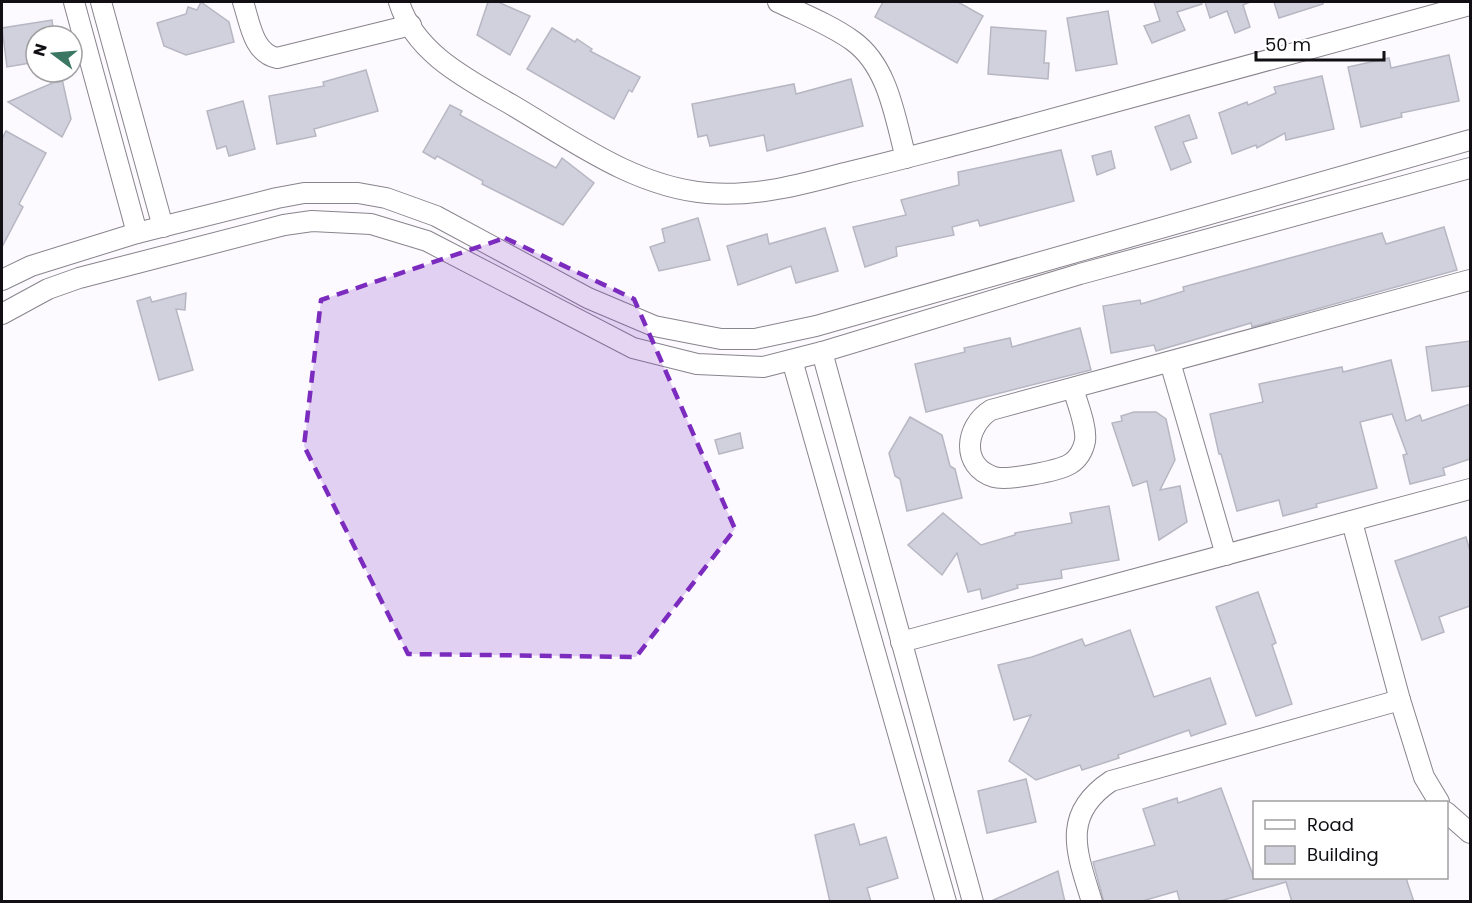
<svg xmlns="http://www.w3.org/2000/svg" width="1472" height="903" viewBox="0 0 1472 903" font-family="Poppins,sans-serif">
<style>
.building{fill:#d0d1dc;stroke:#b6b7c2;stroke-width:1.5}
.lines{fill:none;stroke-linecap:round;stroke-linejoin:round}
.minor-casing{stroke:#89848d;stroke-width:22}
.minor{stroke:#fff;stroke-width:20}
.marked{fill:#7b2cbf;fill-opacity:0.2;stroke:#7b2cbf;stroke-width:4.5;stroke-dasharray:12 8;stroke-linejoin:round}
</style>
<rect width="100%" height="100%" fill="#fcf9ff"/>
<g class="building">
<path d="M 201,2 L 229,22 L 234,42 L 186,55 L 164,46 L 157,23 L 186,14 L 188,7 L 197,10 Z"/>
<path d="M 488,2 L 498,2 L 530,16 L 510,55 L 477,35 Z"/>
<path d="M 883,2 L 958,2 L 983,16 L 957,63 L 875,17 Z"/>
<path d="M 1154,2 L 1201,2 L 1202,4 L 1177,12 L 1185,30 L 1152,43 L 1144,26 L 1160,21 Z"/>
<path d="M 1205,2 L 1250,2 L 1243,5 L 1250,27 L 1235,33 L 1227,11 L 1210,18 Z"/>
<path d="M 1274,2 L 1323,2 L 1323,4 L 1279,18 Z"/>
<path d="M 1108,11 L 1117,64 L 1076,71 L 1067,18 Z"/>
<path d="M 52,20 L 54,36 L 36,36 L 36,62 L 7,67 L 2,28 Z"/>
<path d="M 991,27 L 1046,31 L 1044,63 L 1049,63 L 1048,79 L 988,74 Z"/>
<path d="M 552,28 L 575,42 L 577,39 L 592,49 L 590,51 L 640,77 L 632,92 L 629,90 L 614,119 L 527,69 Z"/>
<path d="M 1449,55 L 1459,101 L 1401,113 L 1402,117 L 1361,127 L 1348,67 L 1389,58 L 1391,68 Z"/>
<path d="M 366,70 L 378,111 L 314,129 L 316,136 L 277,144 L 269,96 L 324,86 L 323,82 Z"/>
<path d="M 1322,76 L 1334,129 L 1286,140 L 1285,133 L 1257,148 L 1256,145 L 1232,154 L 1219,113 L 1247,102 L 1248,105 L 1276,93 L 1274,87 Z"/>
<path d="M 62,79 L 71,119 L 62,137 L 8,102 Z"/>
<path d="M 851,79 L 863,126 L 767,151 L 764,135 L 710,146 L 707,135 L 698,137 L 692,104 L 794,84 L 796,94 Z"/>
<path d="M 243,101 L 255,149 L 229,156 L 226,146 L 217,149 L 207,111 Z"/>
<path d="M 450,105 L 462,111 L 460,115 L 556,168 L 562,158 L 594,183 L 563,225 L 482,184 L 483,181 L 437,156 L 435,159 L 423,152 Z"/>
<path d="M 1189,115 L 1197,138 L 1183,142 L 1191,162 L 1171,170 L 1155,127 Z"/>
<path d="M 6,131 L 46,153 L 19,204 L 23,207 L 2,247 L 2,139 Z"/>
<path d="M 1061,150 L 1074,201 L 980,226 L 978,220 L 952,227 L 954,235 L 896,247 L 897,256 L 865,267 L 853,227 L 906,215 L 901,200 L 959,185 L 958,172 Z"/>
<path d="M 1111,151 L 1115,168 L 1097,175 L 1092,156 Z"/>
<path d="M 698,218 L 710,260 L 659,271 L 650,247 L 665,242 L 662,229 Z"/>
<path d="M 1444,227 L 1457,270 L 1252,327 L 1251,323 L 1156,351 L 1154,345 L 1111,353 L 1103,306 L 1140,300 L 1141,304 L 1184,291 L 1183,287 L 1382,233 L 1386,244 Z"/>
<path d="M 825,228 L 838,271 L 796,283 L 791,266 L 738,285 L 727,246 L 767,234 L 769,244 Z"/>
<path d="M 186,293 L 185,310 L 176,309 L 193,370 L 159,380 L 137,301 L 150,297 L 152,302 Z"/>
<path d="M 1080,328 L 1091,370 L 926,412 L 915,364 L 965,352 L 964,348 L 1010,338 L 1012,347 Z"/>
<path d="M 1470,341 L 1470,386 L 1432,391 L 1426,347 Z"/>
<path d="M 1391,360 L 1406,421 L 1420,415 L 1422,421 L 1470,404 L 1470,459 L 1443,468 L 1445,475 L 1410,484 L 1403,455 L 1407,454 L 1392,414 L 1360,422 L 1377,488 L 1316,504 L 1317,507 L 1283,516 L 1279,500 L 1237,511 L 1221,454 L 1219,454 L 1210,414 L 1263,402 L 1259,384 L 1342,367 L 1343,372 Z"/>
<path d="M 1134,412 L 1156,412 L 1166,419 L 1175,460 L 1160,490 L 1180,486 L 1187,522 L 1159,540 L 1147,481 L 1133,486 L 1112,423 L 1122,421 L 1121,416 Z"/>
<path d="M 910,417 L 942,435 L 950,466 L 955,469 L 962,498 L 907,511 L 900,479 L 895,476 L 889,453 Z"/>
<path d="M 740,433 L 743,448 L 719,454 L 715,440 Z"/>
<path d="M 1109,506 L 1119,560 L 1061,570 L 1062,578 L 1017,585 L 1018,588 L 982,599 L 980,589 L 968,592 L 957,553 L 942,575 L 908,545 L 943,513 L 981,545 L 1015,535 L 1015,533 L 1072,523 L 1070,513 Z"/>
<path d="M 1466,537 L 1470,551 L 1470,606 L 1439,617 L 1444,632 L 1422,640 L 1395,561 Z"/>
<path d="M 1258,592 L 1276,643 L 1272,645 L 1292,704 L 1256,716 L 1216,607 Z"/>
<path d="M 1130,630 L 1154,697 L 1210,678 L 1226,724 L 1191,736 L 1189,730 L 1118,755 L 1119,758 L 1082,770 L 1080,765 L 1036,780 L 1009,761 L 1031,715 L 1014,720 L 998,665 L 1032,657 L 1082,639 L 1085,646 Z"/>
<path d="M 1026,779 L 1036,822 L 987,833 L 978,791 Z"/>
<path d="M 1221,788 L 1254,878 L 1406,878 L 1414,902 L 1292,902 L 1286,882 L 1217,902 L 1180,902 L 1177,891 L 1139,902 L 1104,902 L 1093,862 L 1155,845 L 1143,809 L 1177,798 L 1178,803 Z"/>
<path d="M 854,824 L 860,845 L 886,837 L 898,878 L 867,888 L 871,902 L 830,902 L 815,835 Z"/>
<path d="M 1058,871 L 1065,902 L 989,902 Z"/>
</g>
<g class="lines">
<g class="minor-casing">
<g id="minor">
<path d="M 74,2 L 137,233"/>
<path d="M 101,2 L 163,227"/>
<path d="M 243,2 C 250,23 253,53 277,58 L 411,25"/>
<path d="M 399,2 C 415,54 469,80 512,105 C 573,141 635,187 707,193 C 755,197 800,185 845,173 C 892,162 939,149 986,137 C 1148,93 1309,49 1470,5"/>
<path d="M 778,2 C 803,14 831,25 853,41 C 889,67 895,119 906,158"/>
<path d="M 2,280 L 31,266 L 137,233 L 277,198 L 304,193 L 358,193 L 386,198 L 436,216 L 588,298 L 654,326 L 721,339 L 755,339 L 816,326 L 1470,140"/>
<path d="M 2,314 L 48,289 L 79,278 L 284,225 L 312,221 L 371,224 L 427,241 L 633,348 L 697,364 L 763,367 L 822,352 L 1080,274 L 1470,168"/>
<path d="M 822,352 L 973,902"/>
<path d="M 792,360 L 946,902"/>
<path d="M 1170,362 L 1226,555"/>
<path d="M 1073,388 C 1077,403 1087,426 1085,441 C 1083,451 1078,459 1070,464 C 1058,471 1007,481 994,477 C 960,466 965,426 991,410 L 1470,280"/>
<path d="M 1352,522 L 1400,700 L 1424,777 L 1439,802"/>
<path d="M 901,642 L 1470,489"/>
<path d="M 1446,812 L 1470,833"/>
<path d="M 1092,902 C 1077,853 1060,815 1111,781 L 1400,700"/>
</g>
</g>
<use href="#minor" class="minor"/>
</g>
<path class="marked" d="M 505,238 L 634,299 L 735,529 L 636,657 L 408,654 L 304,446 L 321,300 Z"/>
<rect width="1472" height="903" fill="none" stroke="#110f13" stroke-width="6"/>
<rect x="1253" y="801" width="195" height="78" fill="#ffffff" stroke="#a09fa1" stroke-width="1.5"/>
<rect x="1265" y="820" width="30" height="9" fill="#ffffff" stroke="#a09fa1" stroke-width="1.5"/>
<text x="1307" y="831" font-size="18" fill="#110f13">Road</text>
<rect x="1265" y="846" width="30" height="18" fill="#d0d1dc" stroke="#a09fa1" stroke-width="1.5"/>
<text x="1307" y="861" font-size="18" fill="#110f13">Building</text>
<g transform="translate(54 54) rotate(286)"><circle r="28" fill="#ffffff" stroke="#a09fa1" stroke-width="1.5"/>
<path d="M0-4.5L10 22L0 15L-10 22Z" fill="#3b7762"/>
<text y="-9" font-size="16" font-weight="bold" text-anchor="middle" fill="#110f13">N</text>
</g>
<path d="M1256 51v9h128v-9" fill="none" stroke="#110f13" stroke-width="3"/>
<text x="1265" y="51" font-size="18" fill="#110f13" stroke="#ffffff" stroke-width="4.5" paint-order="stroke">50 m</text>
</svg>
